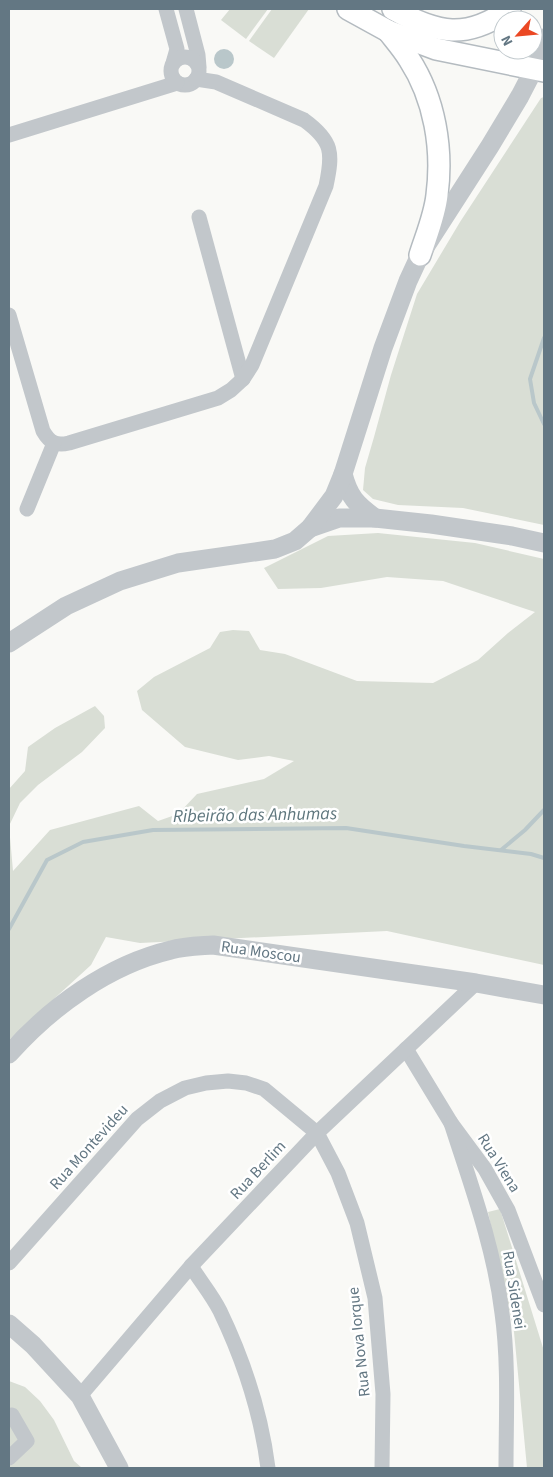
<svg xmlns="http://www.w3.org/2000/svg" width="553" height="1477" viewBox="0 0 553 1477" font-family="'Source Sans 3',sans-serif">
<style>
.green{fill:#d9ded5}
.water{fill:#b9c7ca}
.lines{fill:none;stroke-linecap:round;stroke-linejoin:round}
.stream{stroke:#b9c7ca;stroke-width:4}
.secondary-casing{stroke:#b4bbc0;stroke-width:24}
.minor{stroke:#c2c7cb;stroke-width:15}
.tertiary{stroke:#c2c7cb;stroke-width:19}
.secondary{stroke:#fff;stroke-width:21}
.labels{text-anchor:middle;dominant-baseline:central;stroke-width:5;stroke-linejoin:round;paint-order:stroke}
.street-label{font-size:16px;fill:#637783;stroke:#fff}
.water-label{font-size:18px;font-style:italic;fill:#5e767d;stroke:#fff}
</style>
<rect width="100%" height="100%" fill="#f9f9f6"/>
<g class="green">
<path d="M 230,9 L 268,9 L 246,39 L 221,20 Z"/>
<path d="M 272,9 L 309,9 L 274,58 L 249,41 Z"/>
<path d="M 544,97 L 544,525 L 463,508 L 398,505 L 373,499 L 363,490 L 365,468 L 374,437 L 391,375 L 417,294 L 460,222 L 541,98 Z"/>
<path d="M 378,533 L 475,543 L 544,559 L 544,965 L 387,931 L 140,943 L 106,937 L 91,965 L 9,1040 L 9,789 L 25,771 L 28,747 L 55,728 L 95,706 L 104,716 L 105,728 L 82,752 L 38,785 L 20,803 L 9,826 L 13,871 L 50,830 L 139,806 L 158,821 L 178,814 L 197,794 L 264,779 L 294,761 L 269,756 L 238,760 L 185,747 L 142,710 L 137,691 L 154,677 L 210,648 L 220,632 L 233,630 L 249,631 L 260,650 L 285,654 L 357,681 L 433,683 L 478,660 L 508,633 L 535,612 L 443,581 L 387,577 L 321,588 L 278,589 L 264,568 L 328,536 Z"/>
<path d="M 500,1209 L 544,1351 L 544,1468 L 527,1468 L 514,1332 L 488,1212 Z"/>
<path d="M 9,1381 L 25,1387 L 40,1401 L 54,1420 L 74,1461 L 82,1468 L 9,1468 Z"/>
</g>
<circle class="water" cx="224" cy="59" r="10"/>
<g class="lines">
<g class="stream">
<path d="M 544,338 L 530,379 L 534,403 L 544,424"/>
<path d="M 501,850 L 525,830 L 544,810"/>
<path d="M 9,929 L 47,860 L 83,842 L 153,830 L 346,828 L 464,846 L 531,854 L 544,858"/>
</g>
<g class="secondary-casing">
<g id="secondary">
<path d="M 348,9 L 388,31 L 436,49 L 544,71"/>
<path d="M 393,9 C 438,34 466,40 510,9"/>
<path d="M 388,31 C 395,40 403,49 409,59 C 435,99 443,149 437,195 C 435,215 426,236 420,255"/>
</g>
</g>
<g class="minor">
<path d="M 166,9 L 177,49 L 173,63"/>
<path d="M 186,9 L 198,55 L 199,67"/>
<circle cx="185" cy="71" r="14"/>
<path d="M 9,135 L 177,83"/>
<path d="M 199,217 L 243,379"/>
<path d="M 9,315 L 43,431 C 50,443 56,446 69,443 L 218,398 L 231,390 L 243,379 L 252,365 L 326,186 C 333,153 333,141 304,120 L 216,82 L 196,79"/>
<path d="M 27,509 L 54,443"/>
<path d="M 406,1049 L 451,1123 L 485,1169 L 508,1210 L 544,1305"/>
<path d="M 451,1123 C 471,1185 494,1247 502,1313 C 509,1363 506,1418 506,1468"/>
<path d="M 9,1263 L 137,1119 L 160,1101 L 185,1088 L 206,1083 L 228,1081 L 246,1083 L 264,1089 L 317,1133 L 338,1173 L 357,1223 L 375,1298 L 383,1394 L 382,1468"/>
<path d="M 191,1266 C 200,1281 212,1295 220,1311 C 244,1361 261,1413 268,1468"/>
<path d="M 80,1396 L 191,1266 L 317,1133 L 476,983"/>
<path d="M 9,1417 L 12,1415 L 27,1441 L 9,1458"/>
</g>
<g class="tertiary">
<path d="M 343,474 C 349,497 356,504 375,518"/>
<path d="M 310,528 L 339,518 L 375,518 L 431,524 L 512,536 L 544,543"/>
<path d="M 9,643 L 66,606 L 120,581 L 178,563 L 275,549 L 295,541 L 310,528 L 334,496 L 343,474 L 383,348 L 408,281 L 420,255 L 490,146 L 520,96 L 534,69 L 544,38"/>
<path d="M 9,1054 C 51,1007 108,965 171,950 C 184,946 199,946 213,945 L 476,983 L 544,995"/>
<path d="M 9,1324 L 33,1345 L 80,1396 L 119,1468"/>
</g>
<use href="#secondary" class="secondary"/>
</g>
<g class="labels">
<g class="street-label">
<text transform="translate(261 952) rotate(8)">Rua Moscou</text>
<text transform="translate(89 1147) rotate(-48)">Rua Montevideu</text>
<text transform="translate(499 1163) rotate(58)">Rua Viena</text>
<text transform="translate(258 1170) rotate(-47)">Rua Berlim</text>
<text transform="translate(514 1290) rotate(81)">Rua Sidenei</text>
<text transform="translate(359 1342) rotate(-96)">Rua Nova Iorque</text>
</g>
<g class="water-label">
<text transform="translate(255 815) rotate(-1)">Ribeirão das Anhumas</text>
</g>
</g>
<rect width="553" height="1477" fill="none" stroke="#637783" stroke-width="20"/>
<g transform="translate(518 35) rotate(243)"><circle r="24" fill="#ffffff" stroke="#c1c9cd"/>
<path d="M0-4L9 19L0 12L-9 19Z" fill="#eb4824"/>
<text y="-8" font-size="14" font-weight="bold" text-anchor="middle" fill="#637783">N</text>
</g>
</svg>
